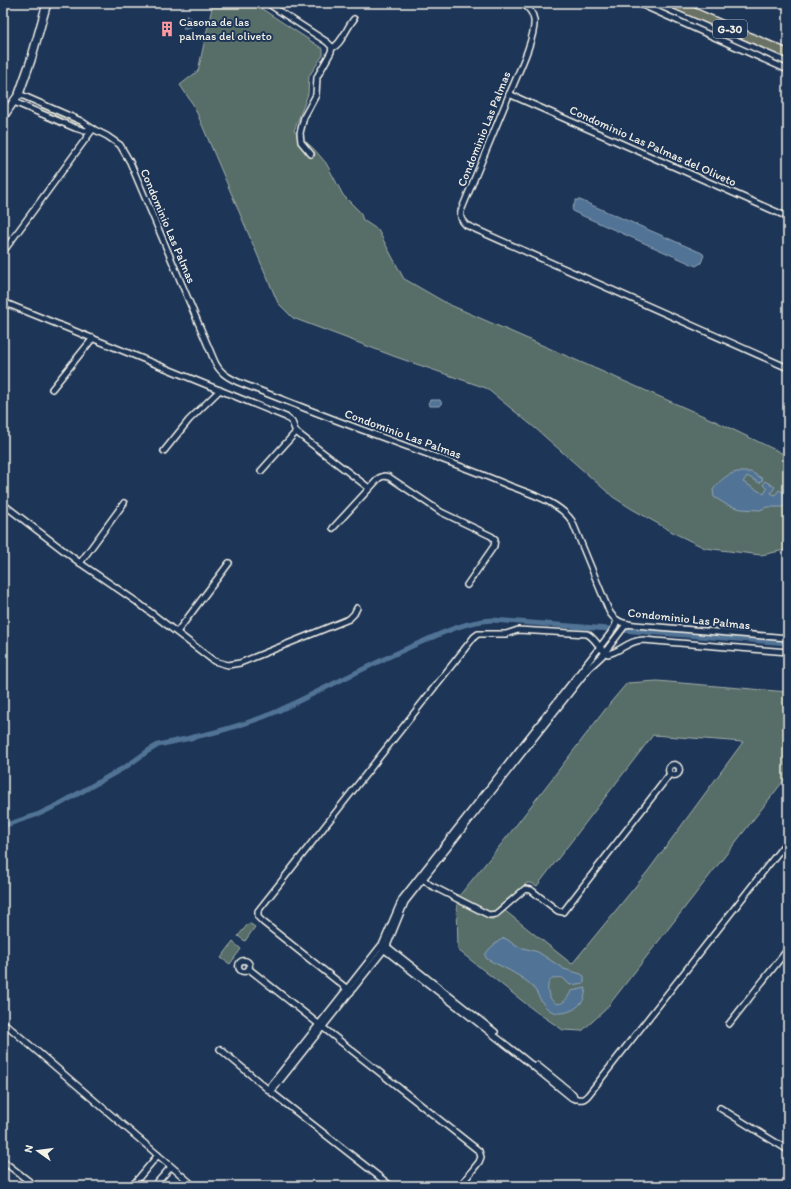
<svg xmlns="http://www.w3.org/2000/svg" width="791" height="1189" viewBox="0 0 791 1189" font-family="Itim,sans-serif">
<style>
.green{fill:#566d68;stroke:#a5afa8}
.water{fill:#517395;stroke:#92a5b6}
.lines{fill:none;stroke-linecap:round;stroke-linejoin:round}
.canal{stroke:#517395;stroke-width:5}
.street-casing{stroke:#f4f1e8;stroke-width:8}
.secondary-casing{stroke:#f4f1e8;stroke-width:10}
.primary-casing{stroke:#f4f1e8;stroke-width:11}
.street{stroke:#1d3557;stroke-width:5}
.secondary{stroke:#1d3557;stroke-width:7}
.primary{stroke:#6a7266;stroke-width:8}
.labels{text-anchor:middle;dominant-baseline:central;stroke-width:4;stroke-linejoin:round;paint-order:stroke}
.shield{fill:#1d3557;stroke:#b4b9bc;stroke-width:1}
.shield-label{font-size:11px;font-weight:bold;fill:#f4f1e8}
.poi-label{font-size:12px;fill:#f4f1e8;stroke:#1d3557;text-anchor:start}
.street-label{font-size:12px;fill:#f4f1e8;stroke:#1d3557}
</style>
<rect width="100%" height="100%" fill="#1d3557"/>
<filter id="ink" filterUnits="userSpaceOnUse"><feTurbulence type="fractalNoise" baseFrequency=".025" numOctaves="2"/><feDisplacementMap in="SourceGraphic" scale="8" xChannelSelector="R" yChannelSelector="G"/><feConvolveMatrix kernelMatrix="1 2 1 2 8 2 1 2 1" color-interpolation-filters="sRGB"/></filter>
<g filter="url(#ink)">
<g class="green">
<path d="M 213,3 L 253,3 L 323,49 L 323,55 L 309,76 L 308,94 L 294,131 L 314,149 L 326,163 L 343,195 L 360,212 L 363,220 L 378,230 L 404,279 L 408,281 L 448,304 L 715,421 L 788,456 L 788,548 L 785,550 L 761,555 L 705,548 L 676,534 L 632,509 L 613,497 L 535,428 L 486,388 L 396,357 L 293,318 L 278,303 L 194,106 L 180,85 L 198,71 Z"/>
<path d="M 42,108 L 46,108 L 81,123 L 83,127 L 81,128 L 42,112 L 41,110 Z"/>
<path d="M 657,681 L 788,692 L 788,775 L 605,1010 L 582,1031 L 563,1030 L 535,1011 L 458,950 L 457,902 L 490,919 L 494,919 L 504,910 L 572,964 L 648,871 L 743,742 L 653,735 L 537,886 L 531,883 L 527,883 L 491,913 L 459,896 L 507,837 L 611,702 L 627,683 Z"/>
<path d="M 249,923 L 255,927 L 245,941 L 238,936 Z"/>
<path d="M 233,942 L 241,949 L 230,964 L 221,958 Z"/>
</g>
<g class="water">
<path d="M 187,15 L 193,21 L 192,26 L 187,29 L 183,29 Z"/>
<path d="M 576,200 L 580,200 L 702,253 L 704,255 L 701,263 L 696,266 L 574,212 L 572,209 Z"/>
<path d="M 430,400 L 440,400 L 442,404 L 440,406 L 430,406 L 428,403 Z"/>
<path d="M 737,472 L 751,472 L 763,479 L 760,483 L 747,476 L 743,482 L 764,494 L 767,489 L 763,485 L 765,481 L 775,487 L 771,493 L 775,495 L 779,490 L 787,494 L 785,505 L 783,507 L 767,507 L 760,510 L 741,509 L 727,505 L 714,497 L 713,490 C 719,481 727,474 737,472 Z"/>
<path d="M 504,938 L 508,940 L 516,946 L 538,952 L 564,969 L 581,974 L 584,976 L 584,983 L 570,985 L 563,978 C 532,972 555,1028 571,991 L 586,988 C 585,994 585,999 581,1003 C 574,1012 558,1017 548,1009 C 540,1003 538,991 530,984 C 517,973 502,967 487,959 L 485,956 C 487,949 498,941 504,938 Z"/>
</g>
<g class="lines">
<path class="canal" d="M 3,826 L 39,814 L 58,805 L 127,766 L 148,751 L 158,745 C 199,736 240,728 278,711 C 327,688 374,662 424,641 C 446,631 469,621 493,620 L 788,643"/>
<g class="street-casing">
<g id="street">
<path d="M 267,3 L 327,42 L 332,47 L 331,52 L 317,77 L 316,95 L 304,117 L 300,133 L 301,142 L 311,154"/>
<path d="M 523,3 C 528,8 533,12 534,20 C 536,37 516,78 509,95 C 493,134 477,172 461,211 C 460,217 461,220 466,225 L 788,368"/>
<path d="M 638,3 L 788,70"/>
<path d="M 332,48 C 342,44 346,28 354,19"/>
<path d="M 19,94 L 81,121 L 93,129 L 107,136 L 120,145 L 130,162 L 214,360 C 219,372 227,377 238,382 C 281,399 324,416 368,432 C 415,450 463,466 510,486 C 531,494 559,502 572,521 L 609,611 C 615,622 624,624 635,625 L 788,638"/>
<path d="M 509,94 L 788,217"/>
<path d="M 14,102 L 75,128 L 85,131 L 93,129"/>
<path d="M 3,252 L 93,129"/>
<path d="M 3,302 L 286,417 L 292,422 L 296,432 L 369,488"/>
<path d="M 52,389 L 93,338"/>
<path d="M 164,451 L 189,420 L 220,390"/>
<path d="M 261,471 L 296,432"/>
<path d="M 3,504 L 80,563 L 137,602 L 214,661 L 228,665 L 240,663 L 349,619 L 354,614 L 357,608"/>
<path d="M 333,528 L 379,478 L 384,476 L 389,477 L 441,512 L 491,536 L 495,539 L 494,546 L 467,585"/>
<path d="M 80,563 L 124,503"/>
<path d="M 177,632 L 229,563"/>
<circle cx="674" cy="770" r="5.5"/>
<path d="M 421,877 L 430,885 L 489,915 L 496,914 L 525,889 L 531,890 L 558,911 L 563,912 L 670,774"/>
<path d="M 385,945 L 495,1032"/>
<path d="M 381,947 L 523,1058 L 572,1098 C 580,1099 583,1102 589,1094 L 788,840"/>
<circle cx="244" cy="966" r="5.5"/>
<path d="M 249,969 L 479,1151 L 481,1157 L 479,1162 L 460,1186"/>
<path d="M 351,992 L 263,922 L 258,917 L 258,911 L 474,637 L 478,634 L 506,634 L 518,630 L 587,634 C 596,638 599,650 608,654 C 620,652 629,640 643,640 L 788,652"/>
<path d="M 3,1022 L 194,1186"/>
<path d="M 729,1024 L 788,949"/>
<path d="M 220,1049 L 271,1092 L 391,1186"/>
<path d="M 537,1065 L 573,1094 L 575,1099"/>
<path d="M 268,1089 L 383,943 L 402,899 L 610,634 L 615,626 L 617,620"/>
<path d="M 271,1092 L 387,946 L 405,902 L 589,668 L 602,656 L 624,627 L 628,624"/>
<path d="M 720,1108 L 788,1150"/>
<path d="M 3,1161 L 35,1186"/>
<path d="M 132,1186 L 158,1155"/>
<path d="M 154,1186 L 171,1167"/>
</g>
</g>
<g class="secondary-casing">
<path id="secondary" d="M 3,117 L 19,94 L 31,60 L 47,3"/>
</g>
<g class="primary-casing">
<path id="primary" d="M 672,3 L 788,54"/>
</g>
<use href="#street" class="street"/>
<use href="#secondary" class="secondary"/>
<use href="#primary" class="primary"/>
</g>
</g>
<defs>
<g id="building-bare" transform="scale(1.2)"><path d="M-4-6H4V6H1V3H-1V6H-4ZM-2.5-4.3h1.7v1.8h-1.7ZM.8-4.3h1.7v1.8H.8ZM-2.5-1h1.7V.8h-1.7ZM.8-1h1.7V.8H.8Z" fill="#ff9aa2" stroke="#1d3557" stroke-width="2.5" paint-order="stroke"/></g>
</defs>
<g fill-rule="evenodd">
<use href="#building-bare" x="167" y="29"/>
</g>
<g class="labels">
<rect class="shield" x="713" y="20" width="34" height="18" rx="3"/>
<g class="shield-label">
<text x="730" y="29">G-30</text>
</g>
<g class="poi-label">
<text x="179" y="22">Casona de las<tspan x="179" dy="14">palmas del oliveto</tspan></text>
</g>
<g class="street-label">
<text transform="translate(484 129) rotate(-68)">Condominio Las Palmas</text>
<text transform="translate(653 146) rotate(24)">Condominio Las Palmas del Oliveto</text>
<text transform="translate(168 226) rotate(67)">Condominio Las Palmas</text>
<text transform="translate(403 434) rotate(20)">Condominio Las Palmas</text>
<text transform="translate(689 619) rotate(6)">Condominio Las Palmas</text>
</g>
</g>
<rect width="791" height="1189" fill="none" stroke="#1d3557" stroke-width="16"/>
<rect x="8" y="8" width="775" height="1173" fill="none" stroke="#f4f1e8" stroke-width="1.5" filter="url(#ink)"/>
<g transform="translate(38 1151) rotate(284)" stroke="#1d3557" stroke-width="3" paint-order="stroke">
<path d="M0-3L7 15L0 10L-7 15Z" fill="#f4f1e8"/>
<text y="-6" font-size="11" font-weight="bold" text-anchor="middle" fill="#f4f1e8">N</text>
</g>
</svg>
